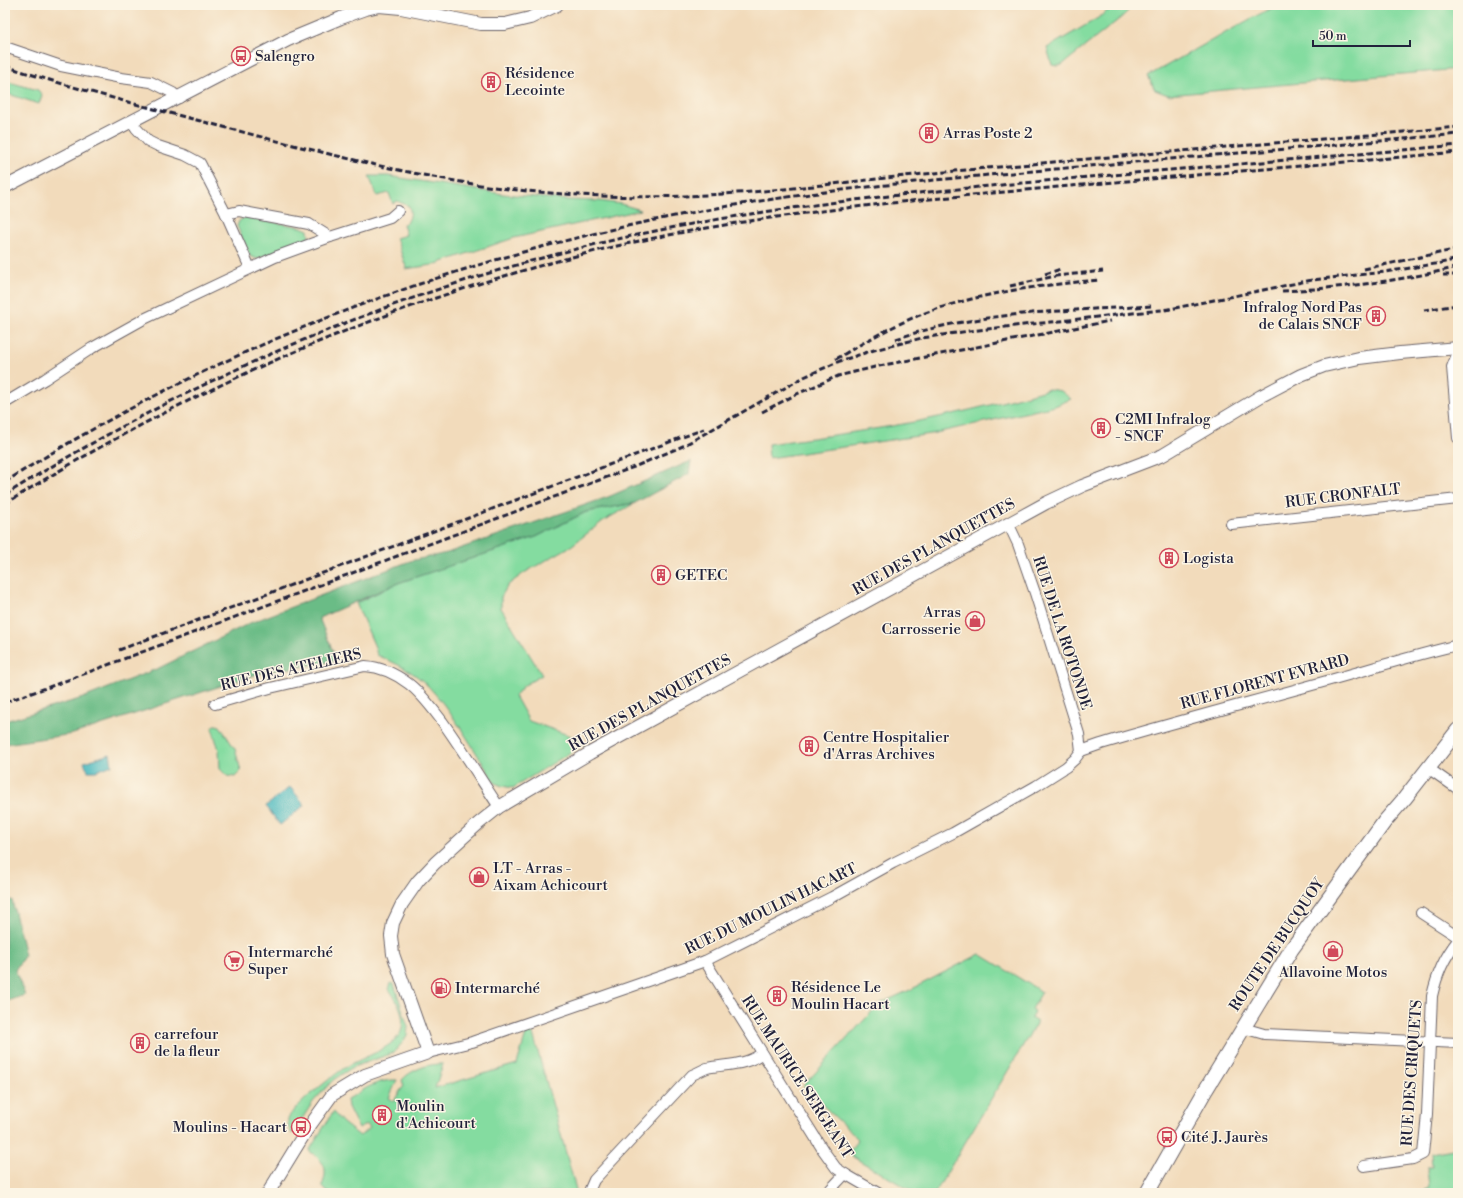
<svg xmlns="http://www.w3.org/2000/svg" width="1463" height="1198" viewBox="0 0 1463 1198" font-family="'Libre Bodoni',serif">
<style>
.green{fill:#84dca0;stroke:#537f6e}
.forest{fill:#6bbc86;stroke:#466f60}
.water{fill:#4bbac0;stroke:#366e7e}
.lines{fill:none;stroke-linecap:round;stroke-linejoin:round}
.minor-casing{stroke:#6b6368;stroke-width:12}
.tertiary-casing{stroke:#6b6368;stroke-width:14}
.secondary-casing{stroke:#6b6368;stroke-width:16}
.minor{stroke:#fff;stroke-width:10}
.tertiary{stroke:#fff;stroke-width:12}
.secondary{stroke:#fff;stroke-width:14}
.rail{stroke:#22223b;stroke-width:3;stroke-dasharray:6 3;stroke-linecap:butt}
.labels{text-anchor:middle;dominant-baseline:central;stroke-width:3;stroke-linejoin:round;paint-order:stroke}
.poi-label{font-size:15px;fill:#22223b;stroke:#fcf5e5;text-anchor:start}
.street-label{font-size:15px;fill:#22223b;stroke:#fcf5e5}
</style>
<rect width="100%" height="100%" fill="#fcf5e5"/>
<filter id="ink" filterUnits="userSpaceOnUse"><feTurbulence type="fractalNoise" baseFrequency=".025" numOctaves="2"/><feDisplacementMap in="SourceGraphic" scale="8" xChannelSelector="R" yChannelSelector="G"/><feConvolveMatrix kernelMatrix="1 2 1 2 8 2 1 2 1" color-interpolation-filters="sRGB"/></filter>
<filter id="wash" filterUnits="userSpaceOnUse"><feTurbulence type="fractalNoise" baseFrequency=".012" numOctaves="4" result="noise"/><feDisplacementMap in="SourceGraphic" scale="16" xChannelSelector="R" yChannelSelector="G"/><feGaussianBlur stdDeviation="0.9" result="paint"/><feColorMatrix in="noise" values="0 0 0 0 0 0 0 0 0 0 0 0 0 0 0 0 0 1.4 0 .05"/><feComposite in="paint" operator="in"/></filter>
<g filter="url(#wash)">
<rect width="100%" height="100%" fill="#f2dbbb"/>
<g class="green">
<path d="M 1115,5 L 1134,5 L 1123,16 L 1062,65 L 1057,66 L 1052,65 L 1047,48 L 1098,18 Z"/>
<path d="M 1278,5 L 1458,5 L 1458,69 L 1168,95 L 1155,90 L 1148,76 L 1250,19 Z"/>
<path d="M 5,81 L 38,90 L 42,95 L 39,104 L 5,93 Z"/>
<path d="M 369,176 L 388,176 L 503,194 L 567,200 L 599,201 L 621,204 L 641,210 L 514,238 L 433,265 L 405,269 L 406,267 L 396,238 L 406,235 L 403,224 L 407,223 C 411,216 411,213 409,206 L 397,201 L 393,204 L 389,193 L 377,196 Z"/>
<path d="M 245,217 L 301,227 L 308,230 L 309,237 L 307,239 L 257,259 L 250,256 L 237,226 L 239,221 Z"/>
<path d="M 1049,389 L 1061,391 L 1071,399 L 1055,406 L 931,434 L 769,458 L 768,444 C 805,439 843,434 880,428 C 937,419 993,405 1049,389 Z"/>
<path d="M 635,503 L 603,521 L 571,546 L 524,573 L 508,585 L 501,597 L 501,608 L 542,675 L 523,686 L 515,696 L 529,721 L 571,736 L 584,744 L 513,788 L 502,786 L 495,783 C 474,750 455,715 429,687 C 415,672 395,663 377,655 L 375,647 L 356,603 L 398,583 L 536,537 L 586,512 Z"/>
<path d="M 214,725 L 216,725 L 220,726 L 235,749 L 241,771 L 235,777 L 227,776 L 220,769 L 219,750 L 212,728 Z"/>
<path d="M 980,954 L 1042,992 L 1032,1009 L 1035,1011 L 1031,1018 L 1037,1022 L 935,1193 L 915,1193 L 848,1154 L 858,1139 L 803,1086 L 879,1004 L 910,990 Z"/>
<path d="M 391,983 L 394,984 L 408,1027 L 407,1035 L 404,1041 L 393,1053 L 353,1067 L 333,1080 L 313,1102 L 292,1134 C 289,1128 286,1123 289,1117 C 292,1108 336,1073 346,1067 C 360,1058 399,1047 402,1028 C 405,1013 397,1001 389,989 Z"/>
<path d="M 532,1030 L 577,1193 L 328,1193 L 322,1186 C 329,1168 324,1161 309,1151 L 333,1112 L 343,1123 L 360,1136 L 369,1128 L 366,1124 L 359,1129 L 348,1107 L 347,1100 C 362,1090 378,1079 397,1080 L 389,1098 L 394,1101 L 400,1091 L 404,1086 L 402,1080 C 410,1070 430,1063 443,1064 L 435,1088 L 517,1064 L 527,1031 Z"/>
<path d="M 1453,1149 L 1458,1150 L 1458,1193 L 1418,1193 L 1429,1187 L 1427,1167 L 1432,1167 L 1431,1153 Z"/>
</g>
<g class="forest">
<path d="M 691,461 L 689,474 L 635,503 L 586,512 L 536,537 L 398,583 L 319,618 L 337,661 L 264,672 L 73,734 L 5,744 L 5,721 L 83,698 L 159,668 L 250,623 L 410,561 L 447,553 L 608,497 Z"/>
<path d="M 12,900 L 25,955 L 15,970 L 25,995 L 5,1002 L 5,901 Z"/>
</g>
<g class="water">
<path d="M 110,754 L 112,765 L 96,771 L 88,771 L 84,762 Z"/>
<path d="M 290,787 L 305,805 L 280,825 L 266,806 Z"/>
</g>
</g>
<g filter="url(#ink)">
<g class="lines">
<g class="minor-casing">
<g id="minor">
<path d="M 5,47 L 61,66 L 121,78 L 151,82 L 173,93 L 179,98"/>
<path d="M 132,121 L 136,128 L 148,141 L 158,146 L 185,155 L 200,163 L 226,214 L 250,268"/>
<path d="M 226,214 L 239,211 L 309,224 L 330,237"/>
<path d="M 1458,352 L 1452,367 L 1458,438"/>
<path d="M 5,403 L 45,379 L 92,348 L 144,319 L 275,257 L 330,237 L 390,218 L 398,211"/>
<path d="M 1231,524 L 1458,499"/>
<path d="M 1009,525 L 1018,544 L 1035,593 L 1079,734 L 1081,751"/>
<path d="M 215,704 L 270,688 L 365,666 C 381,667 396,674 409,684 C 422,694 432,708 442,721 C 462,749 480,778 499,807"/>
<path d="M 1081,751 L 1101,744 C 1185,719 1271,697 1355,673 C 1390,663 1423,653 1458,645"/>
<path d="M 1428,768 L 1458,789"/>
<path d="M 1421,913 L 1458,937"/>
<path d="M 705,961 L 823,1150 L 836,1168 L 845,1174 L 878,1193"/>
<path d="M 1244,1026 L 1250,1030 L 1264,1034 L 1458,1043"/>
<path d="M 428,1053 L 472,1042 L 705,961 L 832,897 L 893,863 L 953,833 L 1036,786 L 1066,767 L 1075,759 L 1081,751"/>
<path d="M 1364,1166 L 1413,1159 L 1423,1154 L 1427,1114 L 1432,996 C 1437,974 1444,958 1458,940"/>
<path d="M 592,1193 L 590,1189 L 594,1180 L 692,1075 C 697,1073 702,1070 707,1068 C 726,1064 746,1066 762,1053"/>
<path d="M 827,1193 L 845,1174"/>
</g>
</g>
<g class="tertiary-casing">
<g id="tertiary">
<path d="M 5,187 L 288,40 L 341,18 L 366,9 L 379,6 L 401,8 L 481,24 L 505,24 L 530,18 L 557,5"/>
<path d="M 268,1193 L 306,1131 L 332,1095 L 365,1075 L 428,1053 L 393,954 L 391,936 L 393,923 L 402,904 L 418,881 L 435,863 L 479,823 L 499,807 L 590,753 L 1046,503 L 1082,486 L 1163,455 L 1261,396 L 1301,375 L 1324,366 L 1359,358 L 1400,353 L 1458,348"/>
</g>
</g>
<g class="secondary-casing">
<path id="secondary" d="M 1147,1193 L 1205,1091 L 1291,950 L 1385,821 L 1405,798 L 1458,730"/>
</g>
<use href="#minor" class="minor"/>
<use href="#tertiary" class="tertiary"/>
<use href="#secondary" class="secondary"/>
<g class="rail">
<path d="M 5,66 C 87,93 171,113 254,135 C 348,159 441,183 537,192 C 586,196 635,198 685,196 C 768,193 851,181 935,173 C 1109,156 1284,143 1458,127"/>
<path d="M 1364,269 L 1458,249"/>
<path d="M 1045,274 L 1061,269"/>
<path d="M 1443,275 L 1458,275"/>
<path d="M 1010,286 L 1056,276 L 1103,271"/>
<path d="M 1282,291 C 1341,288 1401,281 1458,267"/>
<path d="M 1165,310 L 1312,280 L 1385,272 L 1441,263 L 1458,259"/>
<path d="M 1424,310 L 1458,305"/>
<path d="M 896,339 C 978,311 1067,311 1153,306"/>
<path d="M 836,359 C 866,341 898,322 931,311 C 985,292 1043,285 1099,280"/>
<path d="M 762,412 L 797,394 L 838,376 L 879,366 L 1110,321"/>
<path d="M 5,482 C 205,354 432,265 665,218 C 786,193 910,182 1034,171 C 1175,158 1317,147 1458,134"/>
<path d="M 5,495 C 190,379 392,292 605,242 C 746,209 890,195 1034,182 C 1175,169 1317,158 1458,145"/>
<path d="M 5,504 C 190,387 391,301 604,249 C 743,216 885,203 1026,190 C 1170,177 1314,165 1458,152"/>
<path d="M 119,650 L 704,429"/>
<path d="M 5,702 L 49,687 L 634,467 L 683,446 L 804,377 L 840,361 L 874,350 L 922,338 L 969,331 L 1170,309"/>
</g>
</g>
</g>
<defs>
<g id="bus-ring" transform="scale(1)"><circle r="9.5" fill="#fcf5e5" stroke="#d1495b" stroke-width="1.5"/><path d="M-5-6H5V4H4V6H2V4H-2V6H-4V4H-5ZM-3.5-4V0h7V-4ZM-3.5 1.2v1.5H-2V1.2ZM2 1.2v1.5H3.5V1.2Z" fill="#d1495b"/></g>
<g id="building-ring" transform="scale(1)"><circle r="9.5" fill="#fcf5e5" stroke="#d1495b" stroke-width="1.5"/><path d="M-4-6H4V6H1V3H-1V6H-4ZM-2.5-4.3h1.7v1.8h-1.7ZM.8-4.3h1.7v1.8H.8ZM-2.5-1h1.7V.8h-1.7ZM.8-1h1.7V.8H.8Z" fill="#d1495b"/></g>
<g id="shop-ring" transform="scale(1)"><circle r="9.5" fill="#fcf5e5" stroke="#d1495b" stroke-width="1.5"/><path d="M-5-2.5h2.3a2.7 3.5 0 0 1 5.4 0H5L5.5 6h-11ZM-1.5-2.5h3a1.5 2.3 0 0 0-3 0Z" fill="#d1495b"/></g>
<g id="supermarket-ring" transform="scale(1)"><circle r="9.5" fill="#fcf5e5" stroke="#d1495b" stroke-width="1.5"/><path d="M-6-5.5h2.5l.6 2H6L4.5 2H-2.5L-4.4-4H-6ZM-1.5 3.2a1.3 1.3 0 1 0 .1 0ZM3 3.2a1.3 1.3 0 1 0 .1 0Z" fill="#d1495b"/></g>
<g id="fuel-ring" transform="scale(1)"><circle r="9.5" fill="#fcf5e5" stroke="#d1495b" stroke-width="1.5"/><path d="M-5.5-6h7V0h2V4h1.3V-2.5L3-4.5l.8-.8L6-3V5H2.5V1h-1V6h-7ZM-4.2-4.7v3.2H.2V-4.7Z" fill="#d1495b"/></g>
</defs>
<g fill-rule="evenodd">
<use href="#bus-ring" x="241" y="56"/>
<use href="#building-ring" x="491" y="82"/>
<use href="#building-ring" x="929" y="133"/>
<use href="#building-ring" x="1376" y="316"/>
<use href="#building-ring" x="1101" y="428"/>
<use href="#building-ring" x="1169" y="558"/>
<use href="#building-ring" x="661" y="575"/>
<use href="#shop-ring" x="975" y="621"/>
<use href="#building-ring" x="809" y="746"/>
<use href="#shop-ring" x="479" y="877"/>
<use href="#shop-ring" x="1333" y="951"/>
<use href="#supermarket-ring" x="234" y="961"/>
<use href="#fuel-ring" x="441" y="988"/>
<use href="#building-ring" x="777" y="996"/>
<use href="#building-ring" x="140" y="1043"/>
<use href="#building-ring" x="382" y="1115"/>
<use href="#bus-ring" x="301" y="1127"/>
<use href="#bus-ring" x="1167" y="1137"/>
</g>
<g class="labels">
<g class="poi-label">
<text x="255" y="56">Salengro</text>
<text x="505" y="73">Résidence<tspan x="505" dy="17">Lecointe</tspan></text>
<text x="943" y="133">Arras Poste 2</text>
<text x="1362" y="307" text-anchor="end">Infralog Nord Pas<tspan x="1362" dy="17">de Calais SNCF</tspan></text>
<text x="1115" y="419">C2MI Infralog<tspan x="1115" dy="17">- SNCF</tspan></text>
<text x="1183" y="558">Logista</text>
<text x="675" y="575">GETEC</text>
<text x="961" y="612" text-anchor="end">Arras<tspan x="961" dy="17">Carrosserie</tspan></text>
<text x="823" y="737">Centre Hospitalier<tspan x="823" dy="17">d'Arras Archives</tspan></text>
<text x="493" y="868">LT - Arras -<tspan x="493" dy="17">Aixam Achicourt</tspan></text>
<text x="248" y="952">Intermarché<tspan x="248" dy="17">Super</tspan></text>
<text x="1333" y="972" text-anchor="middle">Allavoine Motos</text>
<text x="791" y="987">Résidence Le<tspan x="791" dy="17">Moulin Hacart</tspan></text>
<text x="455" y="988">Intermarché</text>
<text x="154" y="1034">carrefour<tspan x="154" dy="17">de la fleur</tspan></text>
<text x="396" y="1106">Moulin<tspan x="396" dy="17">d'Achicourt</tspan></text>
<text x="287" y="1127" text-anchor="end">Moulins - Hacart</text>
<text x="1181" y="1137">Cité J. Jaurès</text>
</g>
<g class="street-label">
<text transform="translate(1343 496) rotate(-7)">RUE CRONFALT</text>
<text transform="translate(934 547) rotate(-29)">RUE DES PLANQUETTES</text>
<text transform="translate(1062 633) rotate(72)">RUE DE LA ROTONDE</text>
<text transform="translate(291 670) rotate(-13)">RUE DES ATELIERS</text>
<text transform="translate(1265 682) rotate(-15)">RUE FLORENT EVRARD</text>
<text transform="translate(650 703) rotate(-29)">RUE DES PLANQUETTES</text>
<text transform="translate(771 909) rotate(-26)">RUE DU MOULIN HACART</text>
<text transform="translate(1277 945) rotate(-56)">ROUTE DE BUCQUOY</text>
<text transform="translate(1412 1073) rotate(-86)">RUE DES CRIQUETS</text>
<text transform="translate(797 1077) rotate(57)">RUE MAURICE SERGEANT</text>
</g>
</g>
<rect width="1463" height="1198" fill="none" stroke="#fcf5e5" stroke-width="20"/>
<path d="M1313 40v6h97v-6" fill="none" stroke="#22223b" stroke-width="2"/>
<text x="1319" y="40" font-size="12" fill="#22223b" stroke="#fcf5e5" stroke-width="3" paint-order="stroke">50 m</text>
</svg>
